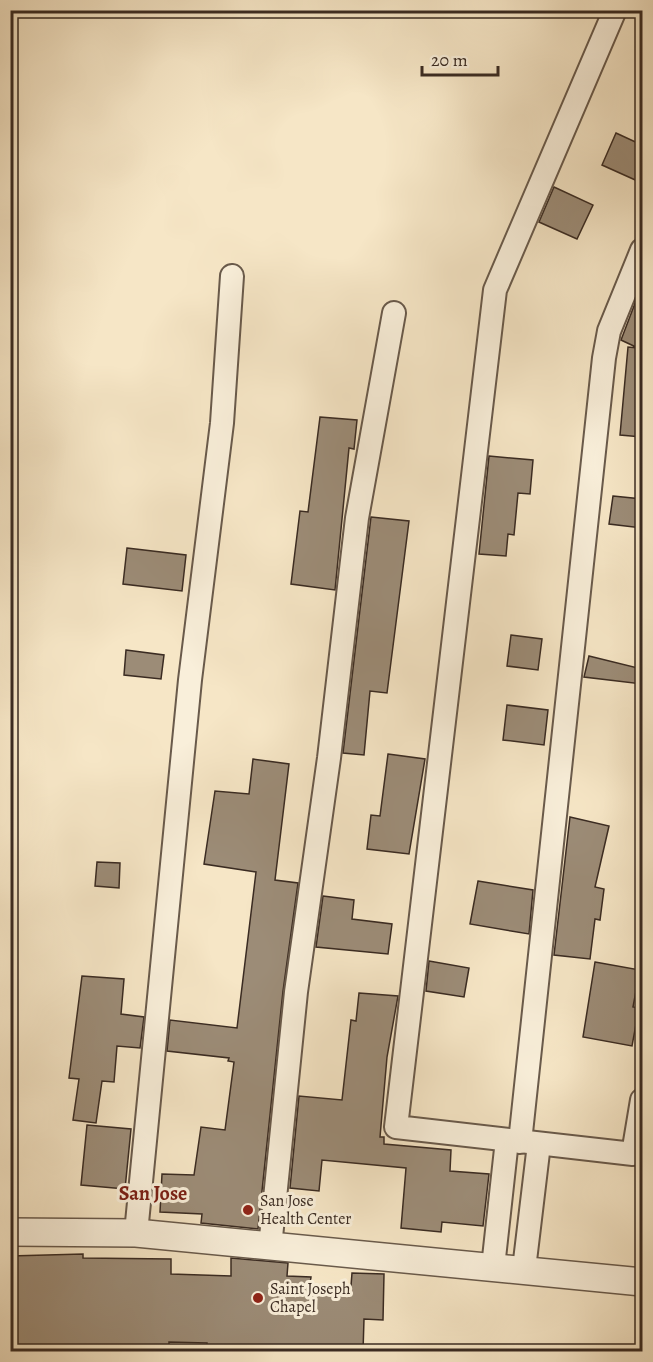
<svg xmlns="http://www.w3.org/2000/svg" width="653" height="1362" viewBox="0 0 653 1362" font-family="Alegreya,serif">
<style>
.building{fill:#9c8c77;stroke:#3a2b22;stroke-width:1.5}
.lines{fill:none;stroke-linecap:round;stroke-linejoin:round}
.minor-casing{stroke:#695a4b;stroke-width:26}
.tertiary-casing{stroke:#695a4b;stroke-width:30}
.minor{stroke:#f9efda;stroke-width:22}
.tertiary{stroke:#f9efda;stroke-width:27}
.poi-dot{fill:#8f2418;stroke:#f9efda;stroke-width:2}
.labels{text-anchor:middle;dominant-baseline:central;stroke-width:6;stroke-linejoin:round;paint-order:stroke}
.poi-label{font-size:16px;fill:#3a2b22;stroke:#f9efda;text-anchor:start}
.quarter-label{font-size:20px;font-weight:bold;fill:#7a1f14;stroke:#f9efda}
</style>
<rect width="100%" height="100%" fill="#f6e6c6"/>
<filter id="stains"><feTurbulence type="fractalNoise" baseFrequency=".00333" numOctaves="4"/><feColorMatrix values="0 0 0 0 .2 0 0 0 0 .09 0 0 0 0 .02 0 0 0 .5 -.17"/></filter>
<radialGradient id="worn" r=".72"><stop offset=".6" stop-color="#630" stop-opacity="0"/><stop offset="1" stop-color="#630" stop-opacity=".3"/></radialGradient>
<g class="building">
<path d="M 616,133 L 642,145 L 642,183 L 602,165 Z"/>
<path d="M 554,187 L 593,205 L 577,239 L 539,222 Z"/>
<path d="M 642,285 L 642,437 L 620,435 L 628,347 L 638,348 L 621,340 Z"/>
<path d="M 320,417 L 357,420 L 354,449 L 349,448 L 335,590 L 291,584 L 300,511 L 308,512 Z"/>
<path d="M 489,456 L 533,460 L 530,494 L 518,493 L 514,535 L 508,534 L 506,556 L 479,554 Z"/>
<path d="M 613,496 L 642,499 L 642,528 L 609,524 Z"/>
<path d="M 371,517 L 409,521 L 387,693 L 370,691 L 364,755 L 343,753 Z"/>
<path d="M 127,548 L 186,555 L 182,591 L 123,584 Z"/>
<path d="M 511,635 L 542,639 L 538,670 L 507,666 Z"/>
<path d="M 126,650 L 164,655 L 161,679 L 124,675 Z"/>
<path d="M 589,656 L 642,669 L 642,684 L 584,677 Z"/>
<path d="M 507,705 L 548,710 L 544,745 L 503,740 Z"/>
<path d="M 388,754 L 425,759 L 409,854 L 367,849 L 371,815 L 380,816 Z"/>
<path d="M 253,759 L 289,764 L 275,880 L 298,883 L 283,991 L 258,1229 L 201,1223 L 202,1214 L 160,1212 L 162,1174 L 194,1175 L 201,1127 L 225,1130 L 234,1062 L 228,1061 L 229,1058 L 167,1051 L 170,1020 L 237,1028 L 256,872 L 204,864 L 215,791 L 249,794 Z"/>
<path d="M 570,817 L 609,826 L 595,887 L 604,889 L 600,920 L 595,919 L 590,959 L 554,955 Z"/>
<path d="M 97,862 L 120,863 L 119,888 L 95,886 Z"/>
<path d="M 478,881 L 533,890 L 529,934 L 470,924 Z"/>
<path d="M 323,896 L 354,900 L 352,919 L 392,924 L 388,954 L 316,947 Z"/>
<path d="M 429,961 L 469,968 L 464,997 L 426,991 Z"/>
<path d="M 595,962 L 640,970 L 633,1007 L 639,1008 L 632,1046 L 583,1037 Z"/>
<path d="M 82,976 L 124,979 L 121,1014 L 144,1017 L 140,1048 L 117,1046 L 114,1082 L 102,1081 L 96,1123 L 73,1120 L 79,1079 L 69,1078 Z"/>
<path d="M 359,993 L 398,996 L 387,1057 L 380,1137 L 384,1137 L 384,1144 L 451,1150 L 450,1171 L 489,1174 L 483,1226 L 442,1222 L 441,1232 L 401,1228 L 406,1168 L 322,1160 L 319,1191 L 290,1188 L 299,1096 L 342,1100 L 351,1020 L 356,1021 Z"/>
<path d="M 87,1125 L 131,1129 L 125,1189 L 81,1185 Z"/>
<path d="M 83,1254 L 83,1258 L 171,1259 L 171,1274 L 231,1276 L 231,1258 L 288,1263 L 287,1276 L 311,1277 L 310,1285 L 351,1286 L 352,1273 L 384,1274 L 383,1320 L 364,1319 L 363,1352 L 306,1349 L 306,1352 L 207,1352 L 207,1343 L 169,1342 L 169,1346 L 131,1345 L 131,1349 L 101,1349 L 101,1352 L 10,1352 L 10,1256 Z"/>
</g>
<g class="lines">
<g class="minor-casing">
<g id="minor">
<path d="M 615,10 L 495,290 L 396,1127 L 633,1154 L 642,1100"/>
<path d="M 520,1142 L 604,358 L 609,331 L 642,250"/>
<path d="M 136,1233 L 190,680 L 222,423 L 232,276"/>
<path d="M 270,1247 L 296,992 L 329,758 L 357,518 L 394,313"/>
<path d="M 493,1267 L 507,1140"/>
<path d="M 524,1269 L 539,1144"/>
</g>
</g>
<g class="tertiary-casing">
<path id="tertiary" d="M 10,1232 L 136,1233 L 642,1282"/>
</g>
<use href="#minor" class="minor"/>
<use href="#tertiary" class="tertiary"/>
</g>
<g class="poi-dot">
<circle cx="248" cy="1210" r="6"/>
<circle cx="258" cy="1298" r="6"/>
</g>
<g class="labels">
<g class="poi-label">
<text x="260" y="1201">San Jose<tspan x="260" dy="18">Health Center</tspan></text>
<text x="270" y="1289">Saint Joseph<tspan x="270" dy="18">Chapel</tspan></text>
</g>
<g class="quarter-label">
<text x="153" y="1193">San Jose</text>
</g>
</g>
<rect width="653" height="1362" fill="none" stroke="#f6e6c6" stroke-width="36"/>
<rect x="12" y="12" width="629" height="1338" fill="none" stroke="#3a2b22" stroke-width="3"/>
<rect x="18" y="18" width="617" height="1326" fill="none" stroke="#3a2b22" stroke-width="1.5"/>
<path d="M422 66v9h76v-9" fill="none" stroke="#3a2b22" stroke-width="3"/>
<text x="431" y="66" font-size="18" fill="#3a2b22" stroke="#f9efda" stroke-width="4.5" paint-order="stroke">20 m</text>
<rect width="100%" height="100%" filter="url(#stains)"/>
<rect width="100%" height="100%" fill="url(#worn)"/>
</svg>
